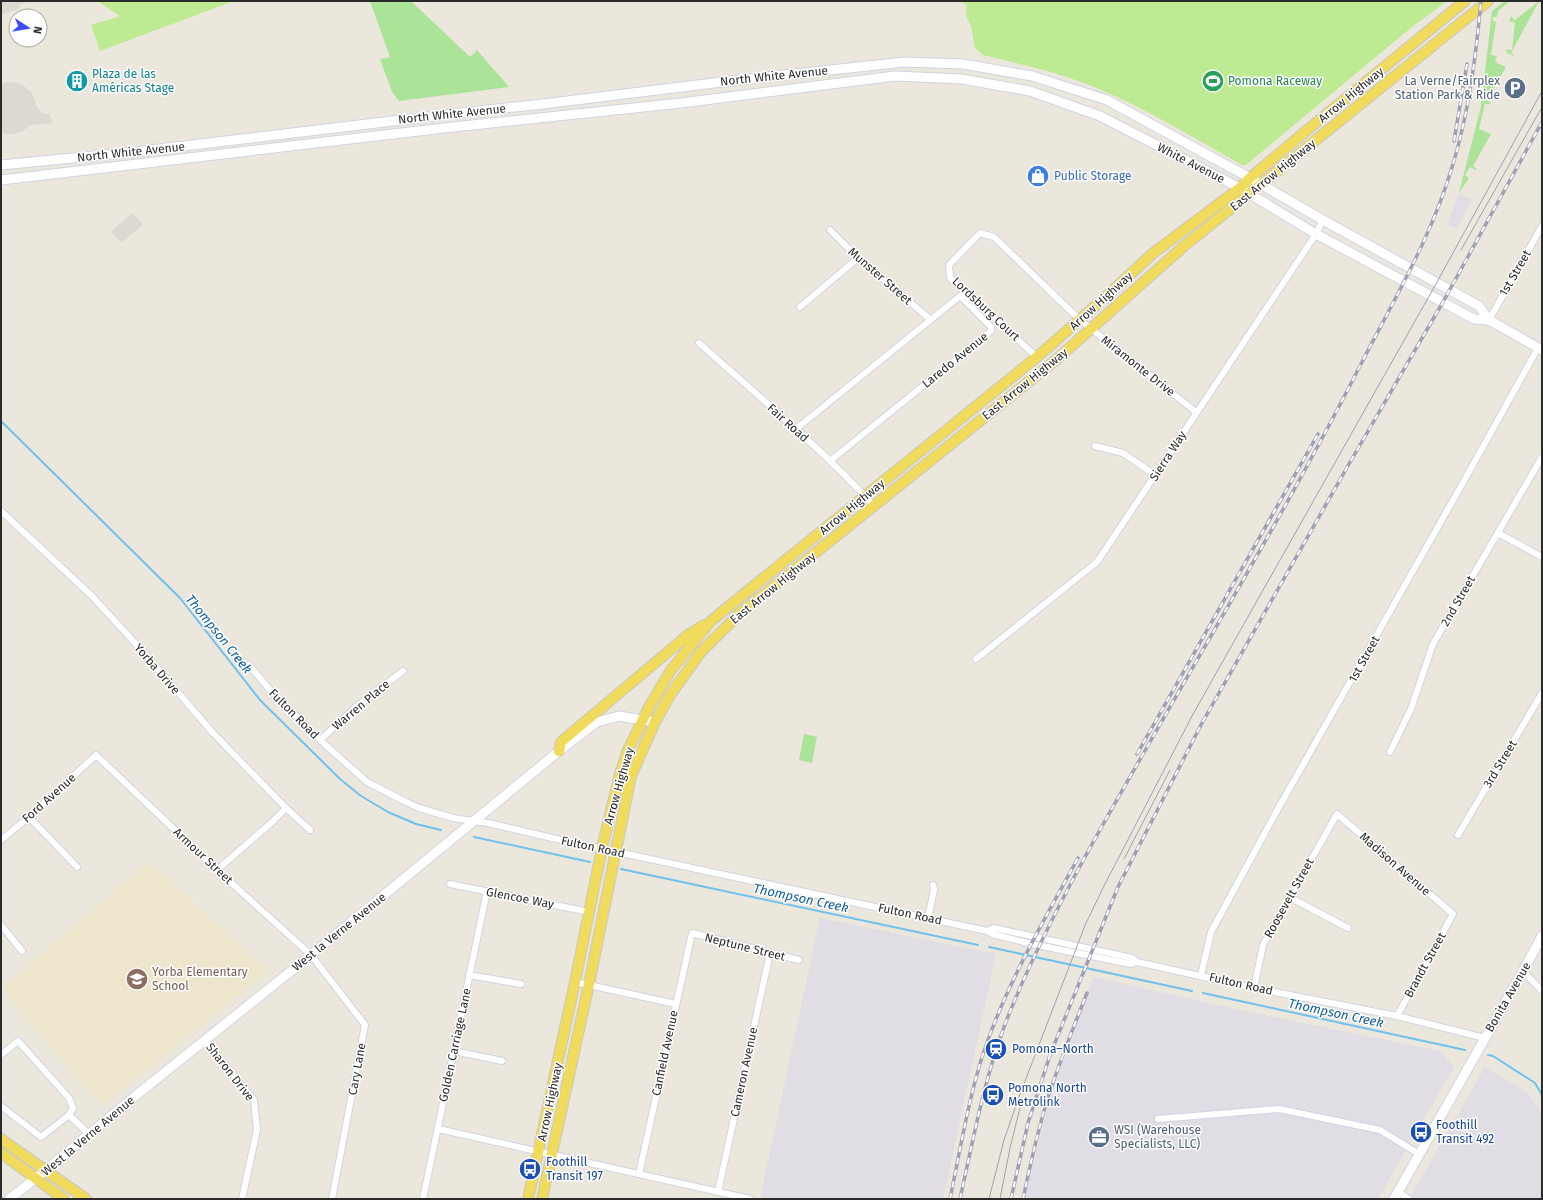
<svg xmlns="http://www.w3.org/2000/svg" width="1543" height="1200" viewBox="0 0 1543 1200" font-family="'Fira Sans',sans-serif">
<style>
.industrial{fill:#e0dde5}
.education{fill:#eee6cc}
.green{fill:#abe399}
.pitch{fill:#beea94}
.plaza{fill:#dcd9d3}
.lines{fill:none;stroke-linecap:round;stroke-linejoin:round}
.stream{stroke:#6fc1ee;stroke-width:2}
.street-casing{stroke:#d1d3e3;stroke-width:8}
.secondary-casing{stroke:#d1d3e3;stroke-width:11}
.primary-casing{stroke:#c8c8c8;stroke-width:12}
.street{stroke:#fff;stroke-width:6}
.secondary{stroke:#fff;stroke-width:9}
.primary{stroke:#f0db5d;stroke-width:10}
.tram{stroke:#9fa0b5;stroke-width:1}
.rail-casing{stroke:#9fa0b5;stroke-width:3.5}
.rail{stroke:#fff;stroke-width:2;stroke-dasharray:6;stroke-linecap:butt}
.labels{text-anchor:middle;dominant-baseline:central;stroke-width:3;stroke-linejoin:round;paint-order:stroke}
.culture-label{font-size:12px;fill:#0d838f;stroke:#fff;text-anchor:start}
.street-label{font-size:12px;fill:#2a2a2a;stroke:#fff}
.leisure-label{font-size:12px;fill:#27864d;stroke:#fff;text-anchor:start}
.service-label{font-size:12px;fill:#4e5e75;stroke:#fff;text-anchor:end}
.shop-label{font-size:12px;fill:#366cbe;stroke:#fff;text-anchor:start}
.education-label{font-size:12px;fill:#785e54;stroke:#fff;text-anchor:start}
.transit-label{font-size:12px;fill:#164399;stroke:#fff;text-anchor:start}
.water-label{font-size:13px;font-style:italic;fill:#0e5d9b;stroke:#fff}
</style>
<rect width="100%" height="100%" fill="#ece7dc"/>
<g class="industrial">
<path d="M 1459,193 L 1472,200 L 1457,229 L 1447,224 Z"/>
<path d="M 820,918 L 996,954 L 943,1199 L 760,1199 Z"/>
<path d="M 1093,977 L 1254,1013 L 1441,1051 L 1454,1067 L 1378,1199 L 1024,1199 L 1051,1095 Z"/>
<path d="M 1485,1067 L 1528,1093 L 1542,1113 L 1542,1199 L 1409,1199 Z"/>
</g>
<path class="education" d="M 149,861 L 268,971 L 102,1106 L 4,992 L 5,986 Z"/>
<g class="green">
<path d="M 370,1 L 411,1 L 470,57 L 477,50 L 509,87 L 399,101 L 392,92 L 380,59 L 390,57 Z"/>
<path d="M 1505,1 L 1510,1 L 1498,11 L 1497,17 L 1493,17 L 1493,21 L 1496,22 L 1491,55 L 1497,56 L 1495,62 L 1506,67 L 1487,100 L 1491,103 L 1490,104 L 1485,104 L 1479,129 L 1491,134 L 1473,166 L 1477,169 L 1476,170 L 1470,167 L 1465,175 L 1469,178 L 1459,193 L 1481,106 L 1492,11 Z"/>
<path d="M 1539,1 L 1542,1 L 1542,3 L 1540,2 L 1538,3 L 1511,53 L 1516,57 L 1507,53 L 1506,49 L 1512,50 L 1515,22 L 1509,21 L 1511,16 L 1515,20 Z"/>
<path d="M 804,734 L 817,737 L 812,763 L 799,760 Z"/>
</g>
<g class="pitch">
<path d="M 97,1 L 234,1 L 100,51 L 91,25 L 120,16 Z"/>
<path d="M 961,1 L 1447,1 L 1412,27 L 1246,165 L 1242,165 C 1194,138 1145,108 1094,87 C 1058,72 1020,64 983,55 L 975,48 L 971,26 L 966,16 L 967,6 Z"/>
</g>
<g class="plaza">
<path d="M 1,1 L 29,1 L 19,5 L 20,8 L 1,15 Z"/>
<path d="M 10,82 L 17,83 L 24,86 L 32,93 L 37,107 L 42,113 L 49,114 L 53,123 L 31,125 L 21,132 L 14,134 L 6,134 L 1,133 L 1,84 Z"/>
<path d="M 133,213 L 143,225 L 121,243 L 111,231 Z"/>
</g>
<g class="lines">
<g class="stream">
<path d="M 1,421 L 180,598 L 260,700 L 340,779 L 361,796 L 388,812 L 416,824 L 441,830"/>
<path d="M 474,837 L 590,862"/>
<path d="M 621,869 L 978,945"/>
<path d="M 989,947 L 1192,991"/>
<path d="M 1203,993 L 1465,1050"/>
<path d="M 1488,1055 L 1493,1056 L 1535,1083 L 1542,1095"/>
</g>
<g class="street-casing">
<g id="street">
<path d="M 830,230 L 858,258 L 931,320"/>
<path d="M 800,307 L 858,258"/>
<path d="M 1489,320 L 1542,226"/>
<path d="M 699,343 C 758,396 820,447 874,506"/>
<path d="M 1037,357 L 950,278 L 949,265 L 980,233 L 994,237 L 1080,320 L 1196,412"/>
<path d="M 796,429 L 960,296 L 991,327 L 991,331 L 830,461"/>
<path d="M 1095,446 L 1123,453 L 1155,475"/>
<path d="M 1,511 L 92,596 L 146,655 L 213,733 L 286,808 L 310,830"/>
<path d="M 1498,533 L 1542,557"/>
<path d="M 976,659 L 1097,562 L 1316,234 L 1323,220"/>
<path d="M 249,665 L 270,690 L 320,740 L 367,782 L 406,802 L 419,808 L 453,818 L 488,823 L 561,840 L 987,931 L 992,934 L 1032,944 L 1131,964 L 1137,962 L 1254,988 L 1397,1016 L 1485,1038"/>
<path d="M 320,740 L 356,707 L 403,671"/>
<path d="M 1390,752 L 1411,709 L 1433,644 L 1542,457"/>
<path d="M 29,817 L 77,867"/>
<path d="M 1458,835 L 1542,693"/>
<path d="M 1,840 L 29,817 L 96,755 L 217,870 L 311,955 L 365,1025 L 332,1199"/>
<path d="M 217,870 L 271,823 L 286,808"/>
<path d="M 450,884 L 589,912"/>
<path d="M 1289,897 L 1348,928"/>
<path d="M 928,918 L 934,890 L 933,885"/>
<path d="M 1,925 L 22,951"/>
<path d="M 987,931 L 994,928 L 1132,958 L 1137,962"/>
<path d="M 1523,971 L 1542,991"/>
<path d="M 469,975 L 521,984"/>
<path d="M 1201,975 L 1211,932 L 1279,807 L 1460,488 L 1538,348"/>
<path d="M 575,982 L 676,1004"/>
<path d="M 1254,988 L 1263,945 L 1337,814 L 1453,914 L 1397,1016"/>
<path d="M 204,1040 L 254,1100 L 257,1130 L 242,1199"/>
<path d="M 454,1051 L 502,1061"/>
<path d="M 1,1055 L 18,1041 L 69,1098 L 73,1108 L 69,1115 L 41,1137 L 1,1106"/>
<path d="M 69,1115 L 89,1134"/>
<path d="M 1158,1119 L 1279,1109 L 1380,1130 L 1419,1154"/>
<path d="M 438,1129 L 750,1199"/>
<path d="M 639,1174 L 692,933 L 799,960"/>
<path d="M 718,1192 L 770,953"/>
<path d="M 1398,1192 L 1409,1199"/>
<path d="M 423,1199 L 487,891"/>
</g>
</g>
<g class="secondary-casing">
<g id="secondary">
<path d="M 1,165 L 134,152 L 451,114 L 543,104 L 730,81 L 904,62 L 963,64 L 1032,76 L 1107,100 L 1250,178 L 1323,220 L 1479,306 L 1489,320"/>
<path d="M 1,180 L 453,127 L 681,103 L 895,76 L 962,79 L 1030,91 L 1100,116 L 1240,188 L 1316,234 L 1474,319 L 1489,320 L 1542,350"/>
<path d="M 9,1199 L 35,1179 L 139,1093 L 311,955 L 559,751 L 597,722 L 619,716 L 655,722"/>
<path d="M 1394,1199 L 1523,971 L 1542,936"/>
</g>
</g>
<g class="primary-casing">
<g id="primary">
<path d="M 559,751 L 561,742 L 688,635 L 704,625"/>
<path d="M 1,1139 L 86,1199"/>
<path d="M 1,1153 L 64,1199"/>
<path d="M 528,1199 L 575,982 L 602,848 L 620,774 L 628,750 L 650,705 L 671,670 L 711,621 L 739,598 L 1037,357 L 1109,294 L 1152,254 L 1240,188 L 1250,178 L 1306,131 L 1465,1"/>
<path d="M 542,1199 L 589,984 L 631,776 L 655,722 L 670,695 L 701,652 L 739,614 L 1057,359 L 1184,246 L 1285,165 L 1488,1"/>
</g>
</g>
<use href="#street" class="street"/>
<use href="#secondary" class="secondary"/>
<use href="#primary" class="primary"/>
<g class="tram">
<path d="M 1461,250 L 1542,107"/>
<path d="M 1124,859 L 1170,770"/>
<path d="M 989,1199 L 1004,1140 L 1020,1094 L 1086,923 L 1105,884 L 1192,716 L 1437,282 L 1542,91"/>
<path d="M 1000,1199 L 1010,1148 L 1020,1108"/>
</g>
<g class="rail-casing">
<g id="rail">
<path d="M 1454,141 L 1467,64"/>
<path d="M 1137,754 L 1318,434"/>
<path d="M 950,1199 C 960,1151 968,1101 983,1054 C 1006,985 1043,922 1078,858"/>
<path d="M 960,1199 C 974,1136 985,1074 1009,1014 C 1046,923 1097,834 1146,749 C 1219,621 1295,494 1362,362 C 1396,296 1432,236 1453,164 C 1469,111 1476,56 1481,1"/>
<path d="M 1011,1199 L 1028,1123 L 1050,1055 L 1118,887 L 1202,723 L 1349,464 L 1443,302 L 1542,122"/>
<path d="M 1023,1199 C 1030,1165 1038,1131 1048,1097 C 1060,1062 1073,1028 1087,993"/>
</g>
</g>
<use href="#rail" class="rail"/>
</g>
<defs>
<g id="building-disc" transform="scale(1.15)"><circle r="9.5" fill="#0f9aa8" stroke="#fff"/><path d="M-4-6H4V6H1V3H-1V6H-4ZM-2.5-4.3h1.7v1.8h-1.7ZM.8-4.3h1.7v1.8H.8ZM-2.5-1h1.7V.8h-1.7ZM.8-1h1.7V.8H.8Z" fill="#fff"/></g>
<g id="stadium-disc" transform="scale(1.15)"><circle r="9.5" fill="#2e9e5b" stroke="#fff"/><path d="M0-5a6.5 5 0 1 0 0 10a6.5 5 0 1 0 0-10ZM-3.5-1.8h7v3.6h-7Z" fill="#fff"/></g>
<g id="parking-disc" transform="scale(1.15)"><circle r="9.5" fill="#5c6f8a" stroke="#fff"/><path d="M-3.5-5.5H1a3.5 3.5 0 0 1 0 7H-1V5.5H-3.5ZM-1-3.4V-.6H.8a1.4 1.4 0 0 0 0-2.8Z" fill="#fff"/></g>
<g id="shop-disc" transform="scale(1.15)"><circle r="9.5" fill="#3f7fe0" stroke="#fff"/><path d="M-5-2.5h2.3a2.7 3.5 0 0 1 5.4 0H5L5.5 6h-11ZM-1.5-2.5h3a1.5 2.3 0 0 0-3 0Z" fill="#fff"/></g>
<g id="school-disc" transform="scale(1.15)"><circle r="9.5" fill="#8d6e63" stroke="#fff"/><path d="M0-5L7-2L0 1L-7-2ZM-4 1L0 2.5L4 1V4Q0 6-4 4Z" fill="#fff"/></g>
<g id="station-disc" transform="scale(1.15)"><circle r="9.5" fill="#1a4fb4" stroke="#fff"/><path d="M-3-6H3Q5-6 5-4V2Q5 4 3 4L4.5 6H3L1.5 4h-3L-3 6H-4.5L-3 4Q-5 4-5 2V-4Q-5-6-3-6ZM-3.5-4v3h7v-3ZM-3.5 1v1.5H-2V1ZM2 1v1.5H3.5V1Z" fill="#fff"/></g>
<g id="bus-disc" transform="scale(1.15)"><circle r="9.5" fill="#1a4fb4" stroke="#fff"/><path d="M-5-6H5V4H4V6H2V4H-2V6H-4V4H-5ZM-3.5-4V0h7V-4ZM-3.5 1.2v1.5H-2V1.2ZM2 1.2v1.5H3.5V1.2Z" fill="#fff"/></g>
<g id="office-disc" transform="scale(1.15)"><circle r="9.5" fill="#5c6f8a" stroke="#fff"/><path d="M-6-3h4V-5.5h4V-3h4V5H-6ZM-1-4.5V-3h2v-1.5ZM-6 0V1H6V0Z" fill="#fff"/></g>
</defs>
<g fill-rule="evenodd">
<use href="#building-disc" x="77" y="81"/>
<use href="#stadium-disc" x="1213" y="81"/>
<use href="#parking-disc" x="1515" y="88"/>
<use href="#shop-disc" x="1038" y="176"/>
<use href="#school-disc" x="137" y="979"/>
<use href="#station-disc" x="996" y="1049"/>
<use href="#bus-disc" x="993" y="1095"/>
<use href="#bus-disc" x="1421" y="1132"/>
<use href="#office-disc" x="1099" y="1137"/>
<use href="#bus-disc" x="530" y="1169"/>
</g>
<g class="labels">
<g class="culture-label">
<text x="92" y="74">Plaza de las<tspan x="92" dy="14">Américas Stage</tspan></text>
</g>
<g class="street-label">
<text transform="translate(774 76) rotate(-6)">North White Avenue</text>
<text transform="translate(1351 95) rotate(-39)">Arrow Highway</text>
<text transform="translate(452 114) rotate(-6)">North White Avenue</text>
<text transform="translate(131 152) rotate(-6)">North White Avenue</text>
<text transform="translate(1191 163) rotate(27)">White Avenue</text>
<text transform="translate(1273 175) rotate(-39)">East Arrow Highway</text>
<text transform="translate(1515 273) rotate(-60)">1st Street</text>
<text transform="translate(880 276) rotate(41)">Munster Street</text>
<text transform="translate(1101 301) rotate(-42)">Arrow Highway</text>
<text transform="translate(986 309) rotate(43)">Lordsburg Court</text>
<text transform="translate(955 360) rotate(-39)">Laredo Avenue</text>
<text transform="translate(1138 366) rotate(38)">Miramonte Drive</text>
<text transform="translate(1025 384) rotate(-39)">East Arrow Highway</text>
<text transform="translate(788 423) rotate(42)">Fair Road</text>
<text transform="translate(1168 456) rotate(-57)">Sierra Way</text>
<text transform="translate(852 507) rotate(-39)">Arrow Highway</text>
<text transform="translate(773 588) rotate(-39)">East Arrow Highway</text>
<text transform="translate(1458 601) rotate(-60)">2nd Street</text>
<text transform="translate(1364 659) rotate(-61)">1st Street</text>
<text transform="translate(157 669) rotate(49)">Yorba Drive</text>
<text transform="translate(361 705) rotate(-40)">Warren Place</text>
<text transform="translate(294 714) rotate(45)">Fulton Road</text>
<text transform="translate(1500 764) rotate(-59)">3rd Street</text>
<text transform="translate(619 786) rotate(-74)">Arrow Highway</text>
<text transform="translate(49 798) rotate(-42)">Ford Avenue</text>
<text transform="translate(593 847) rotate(12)">Fulton Road</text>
<text transform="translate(203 856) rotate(43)">Armour Street</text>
<text transform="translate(1395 864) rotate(41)">Madison Avenue</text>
<text transform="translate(520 898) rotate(11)">Glencoe Way</text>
<text transform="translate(1289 898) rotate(-61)">Roosevelt Street</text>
<text transform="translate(910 914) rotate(12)">Fulton Road</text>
<text transform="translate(339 932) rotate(-39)">West la Verne Avenue</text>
<text transform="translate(745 947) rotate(14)">Neptune Street</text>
<text transform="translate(1425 965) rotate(-61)">Brandt Street</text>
<text transform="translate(1241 984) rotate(13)">Fulton Road</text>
<text transform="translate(1508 997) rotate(-60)">Bonita Avenue</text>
<text transform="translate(455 1045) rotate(-78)">Golden Carriage Lane</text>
<text transform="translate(665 1053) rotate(-78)">Canfield Avenue</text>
<text transform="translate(357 1069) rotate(-80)">Cary Lane</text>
<text transform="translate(230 1072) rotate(52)">Sharon Drive</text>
<text transform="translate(744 1072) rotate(-78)">Cameron Avenue</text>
<text transform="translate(550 1102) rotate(-78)">Arrow Highway</text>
<text transform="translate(88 1136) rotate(-40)">West la Verne Avenue</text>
</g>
<g class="leisure-label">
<text x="1228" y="81">Pomona Raceway</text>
</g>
<g class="service-label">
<text x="1500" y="81">La Verne/Fairplex<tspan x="1500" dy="14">Station Park &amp; Ride</tspan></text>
<text x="1114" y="1130" text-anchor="start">WSI (Warehouse<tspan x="1114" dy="14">Specialists, LLC)</tspan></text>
</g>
<g class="shop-label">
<text x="1054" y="176">Public Storage</text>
</g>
<g class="education-label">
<text x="152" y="972">Yorba Elementary<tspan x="152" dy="14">School</tspan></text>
</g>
<g class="transit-label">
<text x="1012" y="1049">Pomona–North</text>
<text x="1008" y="1088">Pomona North<tspan x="1008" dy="14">Metrolink</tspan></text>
<text x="1436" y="1125">Foothill<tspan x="1436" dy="14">Transit 492</tspan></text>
<text x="546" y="1162">Foothill<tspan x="546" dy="14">Transit 197</tspan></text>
</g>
<g class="water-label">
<text transform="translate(219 634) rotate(51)">Thompson Creek</text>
<text transform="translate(801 898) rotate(12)">Thompson Creek</text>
<text transform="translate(1336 1013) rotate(12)">Thompson Creek</text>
</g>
</g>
<rect width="1543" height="1200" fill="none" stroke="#2a2a2a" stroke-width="4"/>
<g transform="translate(28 28) rotate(102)"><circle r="19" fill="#ffffff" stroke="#aaaaaa"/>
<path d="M0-3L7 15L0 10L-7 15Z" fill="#3c4ef9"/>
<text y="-6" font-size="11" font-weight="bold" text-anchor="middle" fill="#2a2a2a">N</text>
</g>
</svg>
